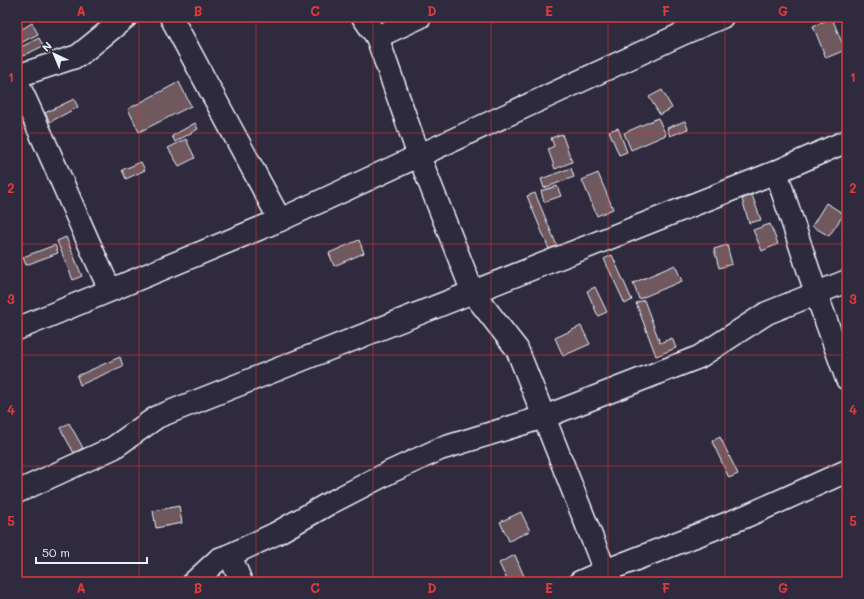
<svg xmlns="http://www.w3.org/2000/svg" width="864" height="599" viewBox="0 0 864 599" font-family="Mali,sans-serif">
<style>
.building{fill:#6f595e;stroke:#e8f1f8}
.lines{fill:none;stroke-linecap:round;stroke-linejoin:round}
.minor-casing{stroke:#e8f1f8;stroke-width:25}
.minor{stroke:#2f2a3d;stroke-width:22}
.grid{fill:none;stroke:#d83c3d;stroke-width:1;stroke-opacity:0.55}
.neatline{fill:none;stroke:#d83c3d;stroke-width:1.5}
.grid-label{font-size:13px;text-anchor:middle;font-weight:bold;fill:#d83c3d}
</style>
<rect width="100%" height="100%" fill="#2f2a3d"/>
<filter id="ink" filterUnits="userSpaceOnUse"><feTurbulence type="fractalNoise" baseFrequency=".025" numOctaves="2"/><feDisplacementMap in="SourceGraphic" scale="8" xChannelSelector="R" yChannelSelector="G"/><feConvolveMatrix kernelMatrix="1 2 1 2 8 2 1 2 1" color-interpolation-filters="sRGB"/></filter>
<g filter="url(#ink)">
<g class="building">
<path d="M 832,18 L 845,50 L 826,58 L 813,26 Z"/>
<path d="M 32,23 L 38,34 L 17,45 L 17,32 Z"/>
<path d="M 39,38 L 43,46 L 23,56 L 19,48 Z"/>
<path d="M 179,82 L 191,106 L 139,132 L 128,109 Z"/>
<path d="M 662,90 L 672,108 L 660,115 L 649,97 Z"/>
<path d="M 74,99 L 78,107 L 50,122 L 45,113 Z"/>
<path d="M 658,118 L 666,135 L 631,150 L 624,133 Z"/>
<path d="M 685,121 L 688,129 L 670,136 L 667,128 Z"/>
<path d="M 195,123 L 198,129 L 175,142 L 172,136 Z"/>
<path d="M 618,128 L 627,152 L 619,155 L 609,131 Z"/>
<path d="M 562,134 L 572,162 L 555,169 L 548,149 L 554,146 L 551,138 Z"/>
<path d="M 186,139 L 195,158 L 179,166 L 168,148 Z"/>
<path d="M 141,162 L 145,170 L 126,179 L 122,170 Z"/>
<path d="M 571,168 L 574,177 L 544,188 L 541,179 Z"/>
<path d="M 598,173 L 613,209 L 597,216 L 582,180 Z"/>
<path d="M 557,186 L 561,196 L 544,202 L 541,191 Z"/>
<path d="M 535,193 L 557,246 L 549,249 L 527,196 Z"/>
<path d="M 752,195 L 761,220 L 749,223 L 742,199 Z"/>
<path d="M 826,203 L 844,214 L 829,236 L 812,226 Z"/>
<path d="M 770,224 L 778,244 L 762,251 L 753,230 Z"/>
<path d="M 66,237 L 82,276 L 73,280 L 57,241 Z"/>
<path d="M 359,240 L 364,253 L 334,266 L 329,253 Z"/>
<path d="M 55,245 L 58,253 L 26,265 L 23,257 Z"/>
<path d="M 727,245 L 732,264 L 719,268 L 714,249 Z"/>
<path d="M 612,255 L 632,300 L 625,304 L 604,259 Z"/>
<path d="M 675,265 L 682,281 L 639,299 L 633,283 Z"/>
<path d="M 595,287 L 607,312 L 598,316 L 587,291 Z"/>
<path d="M 644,300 L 660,343 L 672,338 L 676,348 L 656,356 L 636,303 Z"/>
<path d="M 581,326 L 590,344 L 563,356 L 555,338 Z"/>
<path d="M 120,357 L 123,366 L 80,385 L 77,376 Z"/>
<path d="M 69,423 L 83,448 L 74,453 L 60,428 Z"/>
<path d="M 720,437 L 738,474 L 729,478 L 712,441 Z"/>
<path d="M 179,506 L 182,523 L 156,528 L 153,511 Z"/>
<path d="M 521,512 L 530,531 L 509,541 L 500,522 Z"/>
<path d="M 515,555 L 526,581 L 523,582 L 508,582 L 499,563 Z"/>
</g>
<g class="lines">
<g class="minor-casing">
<g id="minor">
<path d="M 171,17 L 280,220"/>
<path d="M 363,17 L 377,37 L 419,156 L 473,293 L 517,349 L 605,571 L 611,582"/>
<path d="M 377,37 L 420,17"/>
<path d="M 17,76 L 78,56 L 126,17"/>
<path d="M 17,82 C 50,151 78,221 110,290"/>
<path d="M 776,172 L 816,293 L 847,379"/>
<path d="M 17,329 L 280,220 L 684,33 L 722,17"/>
<path d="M 17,492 L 113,448 L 157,417 L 776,172 L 847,141"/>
<path d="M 230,555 L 241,582"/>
<path d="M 194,582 L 219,559 L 230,555 L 275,534 L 328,504 L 390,472 L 440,449 L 544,417 L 699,357 L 767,313 L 847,281"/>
<path d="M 580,582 L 605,571 L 744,517 L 847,471"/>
</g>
</g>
<use href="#minor" class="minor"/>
</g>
</g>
<path class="grid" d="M 139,17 L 139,582M 256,17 L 256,582M 373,17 L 373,582M 491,17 L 491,582M 608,17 L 608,582M 725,17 L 725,582M 17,133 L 847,133M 17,244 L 847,244M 17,355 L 847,355M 17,466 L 847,466"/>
<rect width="864" height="599" fill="none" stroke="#2f2a3d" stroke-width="44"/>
<g transform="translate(54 54) rotate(316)" stroke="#2f2a3d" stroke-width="3" paint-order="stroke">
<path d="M0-3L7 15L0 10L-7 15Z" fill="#e8f1f8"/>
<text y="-6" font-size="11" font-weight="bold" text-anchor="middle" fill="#e8f1f8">N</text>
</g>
<path d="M36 557v6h111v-6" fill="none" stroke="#e8f1f8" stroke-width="2"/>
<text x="42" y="557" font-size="12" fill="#e8f1f8" stroke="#2f2a3d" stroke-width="3" paint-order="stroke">50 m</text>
<rect x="22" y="22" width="820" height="555" class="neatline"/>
<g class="grid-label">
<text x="81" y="16">A</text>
<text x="198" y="16">B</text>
<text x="315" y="16">C</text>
<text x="432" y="16">D</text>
<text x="549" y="16">E</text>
<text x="666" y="16">F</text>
<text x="783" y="16">G</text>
<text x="11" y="82">1</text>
<text x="853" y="82">1</text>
<text x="11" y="193">2</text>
<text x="853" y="193">2</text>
<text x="11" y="304">3</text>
<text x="853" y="304">3</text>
<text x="11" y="415">4</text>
<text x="853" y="415">4</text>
<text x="11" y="526">5</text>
<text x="853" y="526">5</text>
<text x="81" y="593">A</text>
<text x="198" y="593">B</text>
<text x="315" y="593">C</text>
<text x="432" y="593">D</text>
<text x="549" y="593">E</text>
<text x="666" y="593">F</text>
<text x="783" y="593">G</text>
</g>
</svg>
